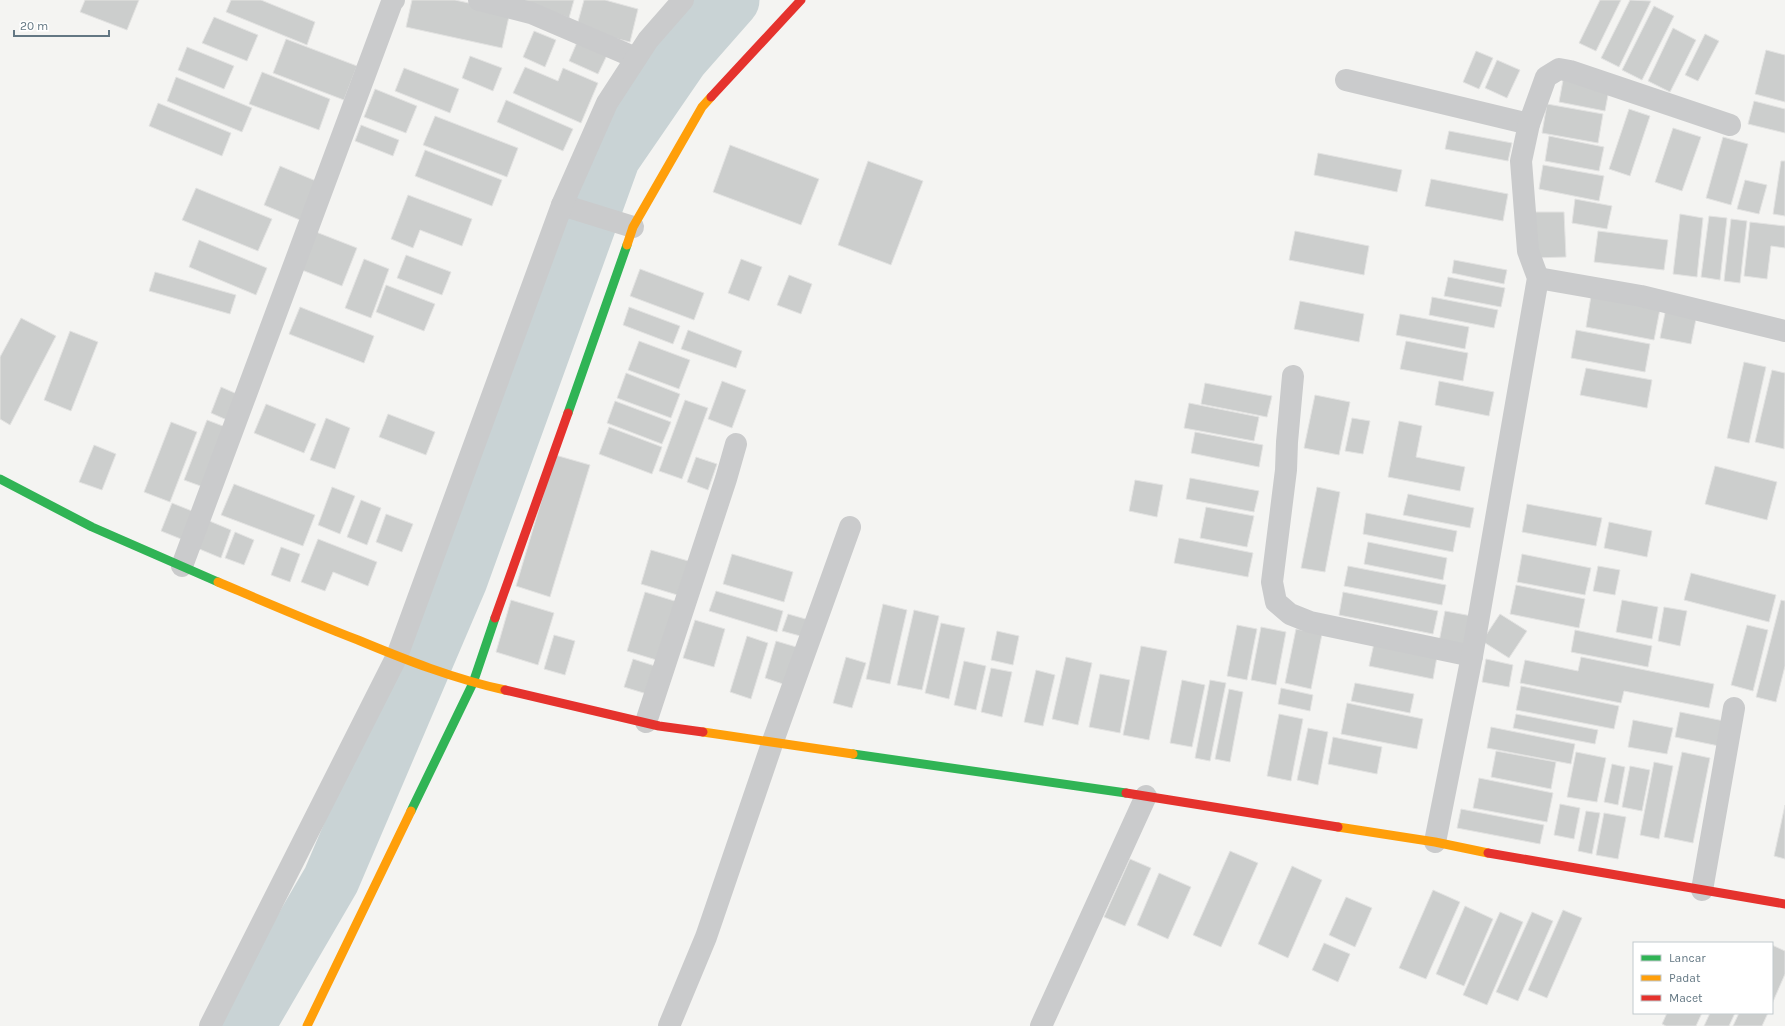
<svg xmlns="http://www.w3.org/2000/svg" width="1785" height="1026" viewBox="0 0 1785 1026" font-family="Karla,sans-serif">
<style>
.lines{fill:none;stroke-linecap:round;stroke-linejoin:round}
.river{stroke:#c9d3d5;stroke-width:57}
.building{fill:#cccecd;stroke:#e3e3e2}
.street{stroke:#cacbcc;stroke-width:22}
.fast{stroke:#30b455;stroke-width:9}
.slow{stroke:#ff9f0a;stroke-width:9}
.jam{stroke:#e5322d;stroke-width:9}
</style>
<rect width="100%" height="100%" fill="#f4f4f2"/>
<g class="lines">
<path class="river" d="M 246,1026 L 331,880 L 459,580 L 612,157 L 680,58 L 731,0"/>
</g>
<g class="building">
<path d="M 85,0 L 139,0 L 127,30 L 80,12 Z"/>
<path d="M 231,0 L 261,0 L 315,22 L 307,45 L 226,12 Z"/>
<path d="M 412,0 L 455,0 L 510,12 L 502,48 L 406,27 Z"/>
<path d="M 521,0 L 574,0 L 569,18 Z"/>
<path d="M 584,0 L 605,0 L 638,9 L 630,42 L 576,29 Z"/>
<path d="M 1600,0 L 1621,0 L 1596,51 L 1579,43 Z"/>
<path d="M 1630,0 L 1651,1 L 1619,67 L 1601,58 Z"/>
<path d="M 1654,6 L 1674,16 L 1642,80 L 1622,70 Z"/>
<path d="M 214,17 L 258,35 L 247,61 L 202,43 Z"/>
<path d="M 1673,28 L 1696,40 L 1670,92 L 1648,81 Z"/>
<path d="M 534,31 L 556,40 L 545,67 L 523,57 Z"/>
<path d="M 1705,34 L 1719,41 L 1698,81 L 1685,75 Z"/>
<path d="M 286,39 L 357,66 L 344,100 L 273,73 Z"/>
<path d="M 578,40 L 608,53 L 598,74 L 569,61 Z"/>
<path d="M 187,47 L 234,66 L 224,89 L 178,70 Z"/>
<path d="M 1766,50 L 1785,55 L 1785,102 L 1755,94 Z"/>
<path d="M 1476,51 L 1493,58 L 1479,89 L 1463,82 Z"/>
<path d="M 470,56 L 502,68 L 493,91 L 462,78 Z"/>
<path d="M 1497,60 L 1520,70 L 1507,98 L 1485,88 Z"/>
<path d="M 525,67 L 558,81 L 563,68 L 598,83 L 581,123 L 513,93 Z"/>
<path d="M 404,68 L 459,89 L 450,113 L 395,91 Z"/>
<path d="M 262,72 L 330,99 L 319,130 L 249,104 Z"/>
<path d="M 1564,75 L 1610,84 L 1605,111 L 1559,102 Z"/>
<path d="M 176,77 L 252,108 L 242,132 L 167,101 Z"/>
<path d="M 375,89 L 417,106 L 406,133 L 364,117 Z"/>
<path d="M 506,100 L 573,129 L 563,151 L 497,122 Z"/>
<path d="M 1754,101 L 1785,109 L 1785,133 L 1748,124 Z"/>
<path d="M 158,103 L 231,133 L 222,156 L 149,126 Z"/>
<path d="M 1547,104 L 1603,114 L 1598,143 L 1542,133 Z"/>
<path d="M 1629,109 L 1650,116 L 1630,176 L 1609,169 Z"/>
<path d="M 435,116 L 518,148 L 507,177 L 423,145 Z"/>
<path d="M 361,125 L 399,140 L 393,156 L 355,141 Z"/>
<path d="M 1673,128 L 1701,137 L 1682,191 L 1655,182 Z"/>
<path d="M 1449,131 L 1512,143 L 1508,161 L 1445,149 Z"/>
<path d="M 1549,136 L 1604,147 L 1599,171 L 1545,161 Z"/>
<path d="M 1723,137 L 1748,144 L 1731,205 L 1706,198 Z"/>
<path d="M 730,145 L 819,179 L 801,225 L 713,192 Z"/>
<path d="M 425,150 L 502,180 L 492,206 L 415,176 Z"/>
<path d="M 1318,153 L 1402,170 L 1397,192 L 1314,175 Z"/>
<path d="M 868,161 L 923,181 L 891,265 L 838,245 Z"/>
<path d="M 1781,161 L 1785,161 L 1785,216 L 1773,214 Z"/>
<path d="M 1543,165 L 1604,176 L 1599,201 L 1539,189 Z"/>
<path d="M 280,166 L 316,181 L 300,220 L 264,205 Z"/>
<path d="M 1431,179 L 1508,194 L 1503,221 L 1425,206 Z"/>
<path d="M 1745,180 L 1767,185 L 1759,214 L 1737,209 Z"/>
<path d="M 196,188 L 272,219 L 258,251 L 182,220 Z"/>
<path d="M 408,195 L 472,219 L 462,246 L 420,230 L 413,248 L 391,239 Z"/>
<path d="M 1575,199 L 1612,206 L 1607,229 L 1572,223 Z"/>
<path d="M 1532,212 L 1564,212 L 1566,257 L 1533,258 Z"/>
<path d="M 1680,214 L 1703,218 L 1697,277 L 1673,274 Z"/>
<path d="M 1709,216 L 1727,218 L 1720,280 L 1701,277 Z"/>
<path d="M 1731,219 L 1747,221 L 1740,283 L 1724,281 Z"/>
<path d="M 1750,222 L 1785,226 L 1785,248 L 1771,246 L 1767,279 L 1744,276 Z"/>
<path d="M 1295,231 L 1369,246 L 1364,275 L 1289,260 Z"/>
<path d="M 1598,231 L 1668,240 L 1664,270 L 1594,262 Z"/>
<path d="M 316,232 L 357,248 L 342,286 L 302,270 Z"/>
<path d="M 199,240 L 267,268 L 256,295 L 189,267 Z"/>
<path d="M 406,255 L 451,272 L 442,295 L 397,278 Z"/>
<path d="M 364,259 L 389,269 L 371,318 L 345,308 Z"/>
<path d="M 741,259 L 762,267 L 749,301 L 728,293 Z"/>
<path d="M 1454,260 L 1507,270 L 1504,284 L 1452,273 Z"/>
<path d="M 640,269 L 704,293 L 694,320 L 630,296 Z"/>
<path d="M 155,272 L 236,295 L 230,314 L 149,291 Z"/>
<path d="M 789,275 L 812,284 L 801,314 L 777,305 Z"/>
<path d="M 1448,277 L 1505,288 L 1501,307 L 1444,296 Z"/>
<path d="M 386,285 L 435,304 L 424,331 L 376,312 Z"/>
<path d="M 1591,296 L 1660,309 L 1654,340 L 1586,327 Z"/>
<path d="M 1432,297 L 1498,310 L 1494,328 L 1429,315 Z"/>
<path d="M 1300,301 L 1364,314 L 1359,342 L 1294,329 Z"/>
<path d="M 300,307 L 374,336 L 364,363 L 289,334 Z"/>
<path d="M 629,307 L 680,326 L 673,344 L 623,325 Z"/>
<path d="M 1666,308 L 1697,314 L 1691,344 L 1660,338 Z"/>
<path d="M 1400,314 L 1469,327 L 1465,349 L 1396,335 Z"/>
<path d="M 21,318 L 56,336 L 10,425 L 0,419 L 0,357 Z"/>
<path d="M 688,330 L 742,351 L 736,368 L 681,349 Z"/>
<path d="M 1576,330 L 1650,344 L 1645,372 L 1571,358 Z"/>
<path d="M 70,331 L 98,342 L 71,411 L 44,400 Z"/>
<path d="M 639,341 L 690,360 L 679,389 L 628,370 Z"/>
<path d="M 1406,341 L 1468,353 L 1463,381 L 1400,369 Z"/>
<path d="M 1744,362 L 1766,367 L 1749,443 L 1727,438 Z"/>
<path d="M 1586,368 L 1652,380 L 1647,408 L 1580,395 Z"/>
<path d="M 1772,370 L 1785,373 L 1784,449 L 1755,442 Z"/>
<path d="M 626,373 L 680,394 L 671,418 L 617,398 Z"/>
<path d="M 722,381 L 746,390 L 732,428 L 708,419 Z"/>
<path d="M 1439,381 L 1494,392 L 1489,416 L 1435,405 Z"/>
<path d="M 1205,383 L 1272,396 L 1267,417 L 1201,404 Z"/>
<path d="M 221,387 L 237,394 L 227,420 L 211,413 Z"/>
<path d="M 1315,395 L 1350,402 L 1339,455 L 1304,448 Z"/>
<path d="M 685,400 L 708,408 L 682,479 L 659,471 Z"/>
<path d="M 615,401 L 671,422 L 662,444 L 607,423 Z"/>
<path d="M 1189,403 L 1259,417 L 1254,441 L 1184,428 Z"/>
<path d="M 266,404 L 316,424 L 304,453 L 254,433 Z"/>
<path d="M 388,414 L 435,432 L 426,455 L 379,437 Z"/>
<path d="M 326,418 L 350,428 L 335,469 L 310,460 Z"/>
<path d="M 1352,418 L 1370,421 L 1363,454 L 1345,451 Z"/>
<path d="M 207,420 L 228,428 L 206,488 L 184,480 Z"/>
<path d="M 1399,421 L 1422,426 L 1416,457 L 1465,467 L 1460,491 L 1388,477 Z"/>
<path d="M 171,422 L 197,432 L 170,502 L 144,492 Z"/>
<path d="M 609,427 L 662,447 L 652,474 L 599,454 Z"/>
<path d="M 1195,432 L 1263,445 L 1259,467 L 1191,453 Z"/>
<path d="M 94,445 L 116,454 L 102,490 L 79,482 Z"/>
<path d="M 555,455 L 590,465 L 550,597 L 516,586 Z"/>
<path d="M 696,457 L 717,464 L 708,490 L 687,482 Z"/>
<path d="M 1715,466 L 1777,482 L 1767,520 L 1705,504 Z"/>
<path d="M 1190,478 L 1259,491 L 1254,512 L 1186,499 Z"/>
<path d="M 1135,480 L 1163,485 L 1157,517 L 1129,511 Z"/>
<path d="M 234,484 L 315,515 L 303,546 L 221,515 Z"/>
<path d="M 332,487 L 355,496 L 340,534 L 318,525 Z"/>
<path d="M 1317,487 L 1340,492 L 1325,572 L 1301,568 Z"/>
<path d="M 1408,494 L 1474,508 L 1470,528 L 1403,515 Z"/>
<path d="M 361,500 L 381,508 L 367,545 L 347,537 Z"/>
<path d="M 172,503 L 197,513 L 186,541 L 161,531 Z"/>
<path d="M 1527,504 L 1602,518 L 1596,546 L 1522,532 Z"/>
<path d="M 1206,507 L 1254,516 L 1247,547 L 1200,538 Z"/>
<path d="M 1366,513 L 1457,531 L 1453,552 L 1363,534 Z"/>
<path d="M 386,514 L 413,524 L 402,552 L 376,542 Z"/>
<path d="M 207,520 L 231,530 L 221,558 L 197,548 Z"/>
<path d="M 1609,522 L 1652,531 L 1647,557 L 1604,548 Z"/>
<path d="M 235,532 L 254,540 L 244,565 L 225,558 Z"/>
<path d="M 1179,538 L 1253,553 L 1248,577 L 1174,563 Z"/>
<path d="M 318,539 L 377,562 L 368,586 L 333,572 L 325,591 L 301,582 Z"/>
<path d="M 1368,542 L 1447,558 L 1443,580 L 1364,564 Z"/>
<path d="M 281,547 L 300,554 L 290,582 L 271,575 Z"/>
<path d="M 651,550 L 695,563 L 684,597 L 641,584 Z"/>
<path d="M 732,554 L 793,572 L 784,602 L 723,584 Z"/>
<path d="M 1522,554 L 1591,568 L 1585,595 L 1517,582 Z"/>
<path d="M 1348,566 L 1446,585 L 1442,605 L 1344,586 Z"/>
<path d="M 1598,566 L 1620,570 L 1615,595 L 1593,591 Z"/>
<path d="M 1691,573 L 1776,595 L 1769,622 L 1684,600 Z"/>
<path d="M 1516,585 L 1585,599 L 1579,628 L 1510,614 Z"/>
<path d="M 716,591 L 783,611 L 777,632 L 709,611 Z"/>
<path d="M 645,592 L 681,603 L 663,662 L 627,651 Z"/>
<path d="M 1343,592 L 1438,611 L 1433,634 L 1339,615 Z"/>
<path d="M 511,600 L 554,613 L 538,665 L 496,652 Z"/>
<path d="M 1622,600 L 1658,607 L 1652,639 L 1616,632 Z"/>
<path d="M 1781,600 L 1785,601 L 1785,666 L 1776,702 L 1756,697 Z"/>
<path d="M 883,604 L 907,610 L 890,684 L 866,679 Z"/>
<path d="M 1664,607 L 1687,611 L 1680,646 L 1658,641 Z"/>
<path d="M 914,610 L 939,616 L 922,690 L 897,685 Z"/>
<path d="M 1445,611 L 1477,617 L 1471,648 L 1439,642 Z"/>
<path d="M 788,614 L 809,620 L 804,637 L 782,631 Z"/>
<path d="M 1500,614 L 1527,631 L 1509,658 L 1482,641 Z"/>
<path d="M 695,620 L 725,629 L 714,667 L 683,658 Z"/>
<path d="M 941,623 L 965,628 L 949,699 L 925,693 Z"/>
<path d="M 1237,625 L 1257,629 L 1247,680 L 1227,676 Z"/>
<path d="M 1747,625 L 1768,630 L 1753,691 L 1731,685 Z"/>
<path d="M 1261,627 L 1286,632 L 1276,685 L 1251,680 Z"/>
<path d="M 1296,629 L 1322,634 L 1311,689 L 1285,683 Z"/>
<path d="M 1575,630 L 1652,646 L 1648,667 L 1571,652 Z"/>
<path d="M 997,631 L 1019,636 L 1013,665 L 991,660 Z"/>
<path d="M 554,635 L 575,641 L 565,675 L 544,669 Z"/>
<path d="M 747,636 L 768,643 L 751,699 L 730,692 Z"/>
<path d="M 1375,639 L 1438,651 L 1433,679 L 1369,666 Z"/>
<path d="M 776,641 L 803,649 L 792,687 L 765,678 Z"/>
<path d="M 1141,646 L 1167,651 L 1149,740 L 1123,735 Z"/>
<path d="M 846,657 L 866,663 L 852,708 L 833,703 Z"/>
<path d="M 1066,657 L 1092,663 L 1078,725 L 1052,719 Z"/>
<path d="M 1581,657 L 1714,684 L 1709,708 L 1624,691 L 1621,703 L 1520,683 L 1525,660 L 1578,671 Z"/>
<path d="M 633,659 L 655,666 L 647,694 L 624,687 Z"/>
<path d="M 1486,659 L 1513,665 L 1509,687 L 1482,682 Z"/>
<path d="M 964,661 L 986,666 L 976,710 L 954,705 Z"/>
<path d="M 991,668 L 1012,672 L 1002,717 L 981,712 Z"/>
<path d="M 1036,670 L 1055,675 L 1043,726 L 1024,722 Z"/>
<path d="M 1100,674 L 1130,680 L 1120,733 L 1089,727 Z"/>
<path d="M 1182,680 L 1205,685 L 1192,747 L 1170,743 Z"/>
<path d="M 1210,680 L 1226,683 L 1210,761 L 1195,758 Z"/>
<path d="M 1355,683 L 1414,694 L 1410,713 L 1351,701 Z"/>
<path d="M 1521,686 L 1619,706 L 1614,729 L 1516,710 Z"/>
<path d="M 1281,688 L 1313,695 L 1310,711 L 1278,704 Z"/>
<path d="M 1229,689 L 1243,692 L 1230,762 L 1215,759 Z"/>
<path d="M 1347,703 L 1423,719 L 1417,749 L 1341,734 Z"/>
<path d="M 1680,712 L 1724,721 L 1719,746 L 1675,737 Z"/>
<path d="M 1279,714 L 1303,719 L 1291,781 L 1267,776 Z"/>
<path d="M 1516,714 L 1598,730 L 1595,744 L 1513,728 Z"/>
<path d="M 1633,720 L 1673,728 L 1667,754 L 1628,747 Z"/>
<path d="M 1491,727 L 1575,744 L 1571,764 L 1487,748 Z"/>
<path d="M 1308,728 L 1328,732 L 1318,785 L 1297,780 Z"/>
<path d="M 1333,737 L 1382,747 L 1377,774 L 1328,764 Z"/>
<path d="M 1496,751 L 1556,762 L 1551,789 L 1491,777 Z"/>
<path d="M 1576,752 L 1606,758 L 1597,802 L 1567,797 Z"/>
<path d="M 1682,752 L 1710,758 L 1693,843 L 1664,837 Z"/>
<path d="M 1654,762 L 1673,766 L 1659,839 L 1640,835 Z"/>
<path d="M 1612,764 L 1625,767 L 1618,805 L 1604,802 Z"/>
<path d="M 1630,766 L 1650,770 L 1642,811 L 1622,807 Z"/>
<path d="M 1479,778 L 1553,793 L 1547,822 L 1473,808 Z"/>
<path d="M 1560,804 L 1580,808 L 1574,839 L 1554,835 Z"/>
<path d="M 1785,805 L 1785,859 L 1774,856 Z"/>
<path d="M 1461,809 L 1544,825 L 1540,844 L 1457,828 Z"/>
<path d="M 1586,811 L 1600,813 L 1592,854 L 1578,851 Z"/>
<path d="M 1604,813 L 1626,817 L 1618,859 L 1596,855 Z"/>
<path d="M 1230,851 L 1258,863 L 1221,947 L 1193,935 Z"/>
<path d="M 1130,859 L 1151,868 L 1125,926 L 1104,917 Z"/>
<path d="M 1292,866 L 1322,880 L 1288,958 L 1258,944 Z"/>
<path d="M 1159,873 L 1191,887 L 1168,939 L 1137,925 Z"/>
<path d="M 1433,890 L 1460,902 L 1426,979 L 1399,968 Z"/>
<path d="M 1346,897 L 1372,908 L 1355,947 L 1329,935 Z"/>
<path d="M 1465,906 L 1493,919 L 1464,986 L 1436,974 Z"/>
<path d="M 1563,910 L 1582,918 L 1547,998 L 1528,990 Z"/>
<path d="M 1500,912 L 1523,922 L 1487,1005 L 1463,995 Z"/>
<path d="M 1532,912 L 1553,921 L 1518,1001 L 1496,992 Z"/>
<path d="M 1324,943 L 1350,954 L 1338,982 L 1312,970 Z"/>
<path d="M 1772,945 L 1785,951 L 1785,974 L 1772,1004 Z"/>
<path d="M 1667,1013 L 1702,1013 L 1696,1026 L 1666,1026 L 1662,1024 Z"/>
<path d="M 1710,1013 L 1735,1013 L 1729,1026 L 1704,1026 Z"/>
<path d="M 1739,1013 L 1768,1013 L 1762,1026 L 1733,1026 Z"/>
</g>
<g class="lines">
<g class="street">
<path d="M 479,0 L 531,13 L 636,58"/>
<path d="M 1346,80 L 1529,124"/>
<path d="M 562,205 L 633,227"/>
<path d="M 1538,278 L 1641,296 L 1785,331"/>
<path d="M 1293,376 L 1287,442 L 1286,470 L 1272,582 L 1276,602 L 1290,614 L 1310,622 L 1472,656"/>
<path d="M 182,566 L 392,2 L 394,0"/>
<path d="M 646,722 L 726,479 L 736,444"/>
<path d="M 1435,842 L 1472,656 L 1538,278 L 1528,251 L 1521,161 L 1529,124 L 1546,77 L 1559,69 L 1570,71 L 1730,125"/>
<path d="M 1702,890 L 1734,708"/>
<path d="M 210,1026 L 397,656 L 562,205 L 607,103 L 648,40 L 683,0"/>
<path d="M 669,1026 L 706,937 L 773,741 L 850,527"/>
<path d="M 1041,1026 L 1146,796"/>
</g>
<g class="fast">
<path d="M 568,413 L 627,245"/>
<path d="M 0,479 L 92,527 L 218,582"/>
<path d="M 853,754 L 1126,793"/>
<path d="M 411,811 L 473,683 L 495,618"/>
</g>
<g class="slow">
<path d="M 627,245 L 633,227 L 702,107 L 711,97"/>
<path d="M 218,582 C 265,602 311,622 358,640 C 406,660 454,679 505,690"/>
<path d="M 703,732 L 853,754"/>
<path d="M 1338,827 L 1435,842 L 1488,853"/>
<path d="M 307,1026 L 411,811"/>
</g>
<g class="jam">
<path d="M 711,97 L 801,0"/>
<path d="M 495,618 L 568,413"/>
<path d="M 505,690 L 659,726 L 703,732"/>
<path d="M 1126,793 L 1338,827"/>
<path d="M 1488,853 L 1785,904"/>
</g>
</g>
<rect x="1633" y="942" width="140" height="72" fill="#ffffff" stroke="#c1c9cd"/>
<rect x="1641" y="955" width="20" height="6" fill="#30b455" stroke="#c1c9cd"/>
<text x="1669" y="962" font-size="12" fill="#637783">Lancar</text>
<rect x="1641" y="975" width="20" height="6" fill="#ff9f0a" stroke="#c1c9cd"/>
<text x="1669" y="982" font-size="12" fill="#637783">Padat</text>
<rect x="1641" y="995" width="20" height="6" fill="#e5322d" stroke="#c1c9cd"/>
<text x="1669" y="1002" font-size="12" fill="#637783">Macet</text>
<path d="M14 30v6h95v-6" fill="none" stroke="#637783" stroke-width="2"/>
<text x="20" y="30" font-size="12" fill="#637783" stroke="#ffffff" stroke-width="3" paint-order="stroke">20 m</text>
</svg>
